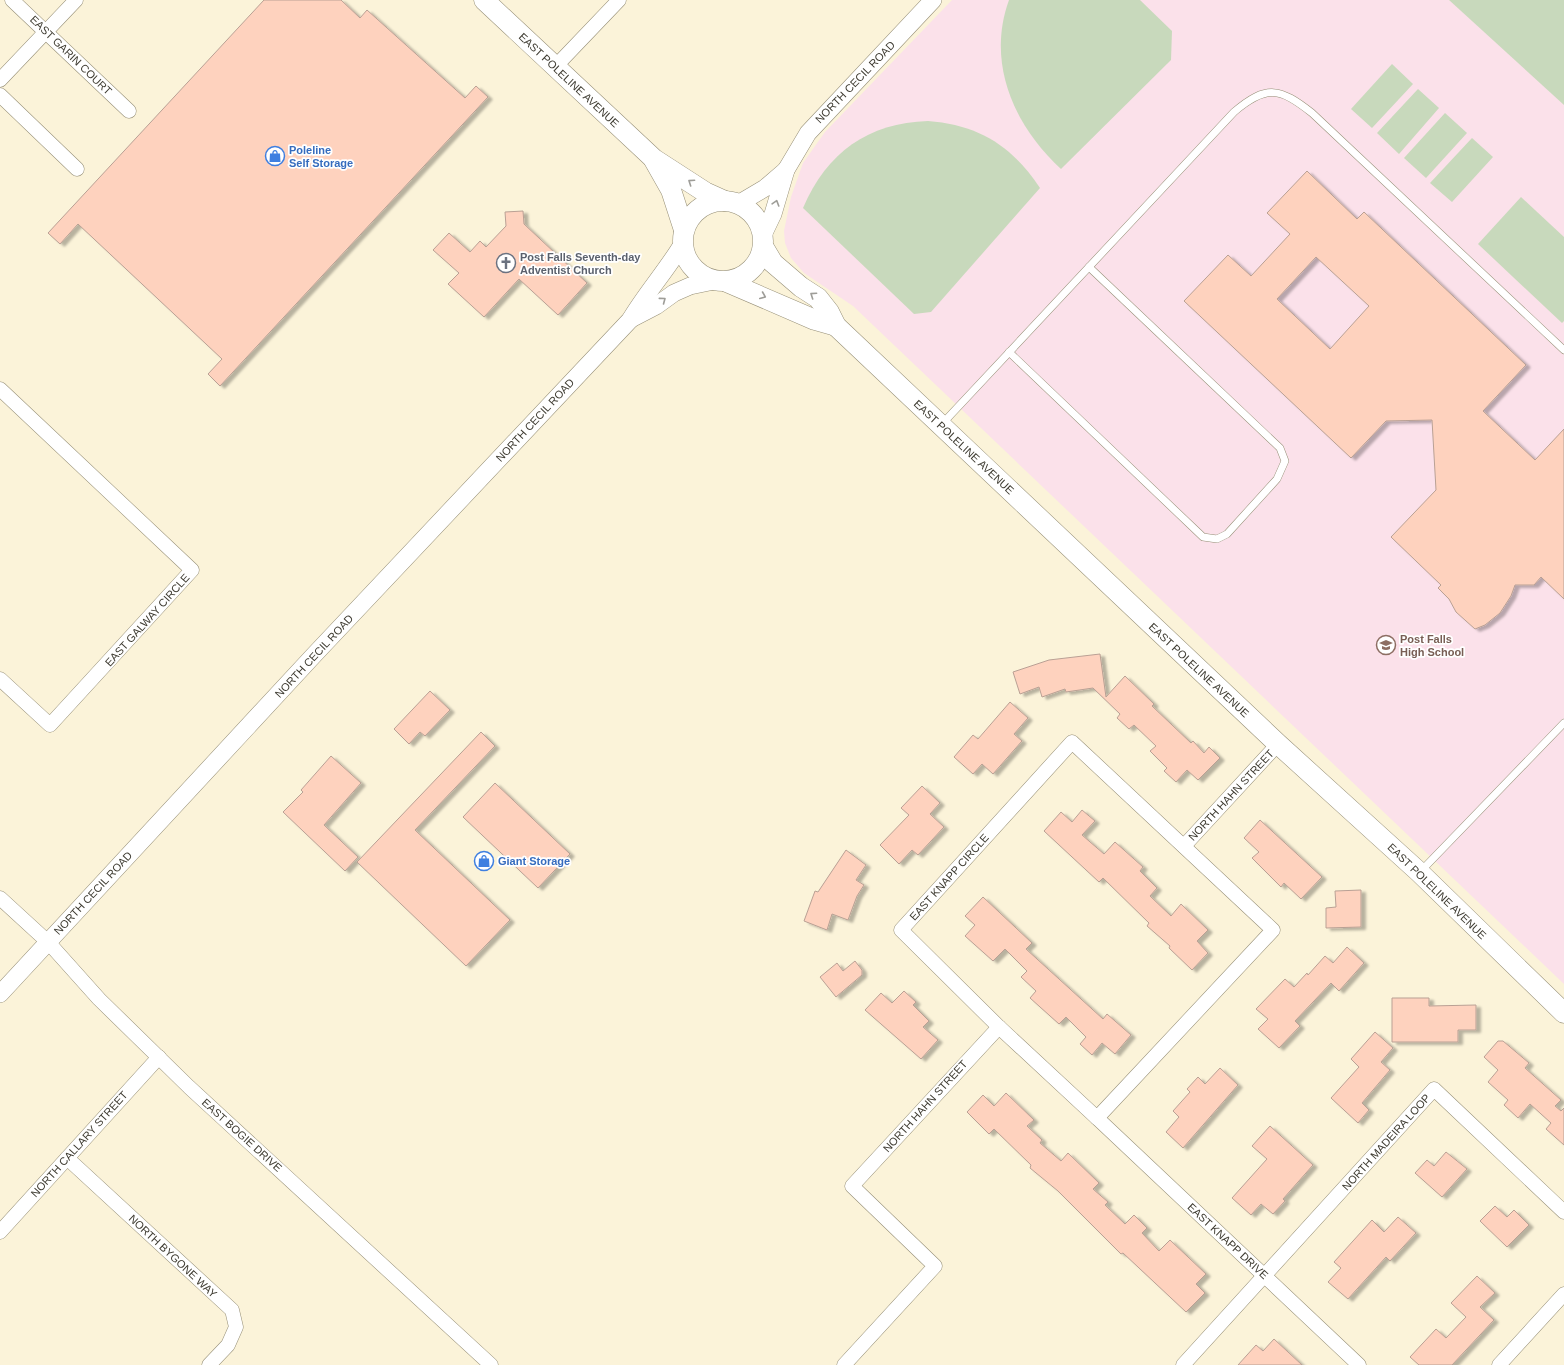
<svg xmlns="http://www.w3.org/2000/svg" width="1564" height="1365" viewBox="0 0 1564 1365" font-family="Arial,sans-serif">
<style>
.education{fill:#fbe1ea}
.green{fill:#c8d9bc}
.building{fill:#fed2be;stroke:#b9a094;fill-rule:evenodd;filter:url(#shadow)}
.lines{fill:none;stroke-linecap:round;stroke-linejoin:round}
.service-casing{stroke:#968f77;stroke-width:8}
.minor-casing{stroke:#968f77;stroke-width:15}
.tertiary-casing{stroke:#968f77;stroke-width:18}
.secondary-casing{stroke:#968f77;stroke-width:21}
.service{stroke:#fff;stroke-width:7}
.minor{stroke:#fff;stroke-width:14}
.tertiary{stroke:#fff;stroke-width:17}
.secondary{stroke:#fff;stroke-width:20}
.oneway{stroke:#9e9d98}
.labels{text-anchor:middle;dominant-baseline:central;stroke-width:3.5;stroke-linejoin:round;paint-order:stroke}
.street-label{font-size:11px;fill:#3e3b31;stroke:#fff}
.shop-label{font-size:11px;font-weight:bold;fill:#366cbe;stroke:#fff;text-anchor:start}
.worship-label{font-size:11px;font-weight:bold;fill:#5b616d;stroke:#fff;text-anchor:start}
.education-label{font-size:11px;font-weight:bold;fill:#785e54;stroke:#fff;text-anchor:start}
</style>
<defs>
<filter id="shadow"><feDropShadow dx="4.5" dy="2.5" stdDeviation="1" flood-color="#0004"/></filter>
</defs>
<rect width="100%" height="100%" fill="#fbf3d9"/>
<path class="education" d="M 952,0 L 1564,0 L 1564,984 L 853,306 L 804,273 L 791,258 L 785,243 L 784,231 L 791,197 L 803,163 L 825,132 Z"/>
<g class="green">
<path d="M 1009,0 L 1140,0 L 1172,31 L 1171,60 L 1061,169 C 1014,126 986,63 1009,0 Z"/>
<path d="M 1449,0 L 1564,0 L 1564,105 Z"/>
<path d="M 1392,64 L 1413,84 L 1372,128 L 1351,109 Z"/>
<path d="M 1418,89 L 1439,108 L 1399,154 L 1377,133 Z"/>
<path d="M 1445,113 L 1467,133 L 1426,178 L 1404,158 Z"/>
<path d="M 928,121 C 979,125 1012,146 1040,188 L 931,312 L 914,314 L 803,208 C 827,152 868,123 928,121 Z"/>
<path d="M 1472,138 L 1493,157 L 1452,202 L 1430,183 Z"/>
<path d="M 1521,197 L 1564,237 L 1564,321 L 1562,323 L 1478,244 Z"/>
</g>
<g class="building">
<path d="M 264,0 L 341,0 L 360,18 L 367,10 L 465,98 L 476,86 L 488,97 L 220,386 L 208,374 L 222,359 L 78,224 L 60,244 L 48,233 Z"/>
<path d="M 1307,171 L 1357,219 L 1364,212 L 1526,365 L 1483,411 L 1535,460 L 1564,429 L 1564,599 L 1541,577 L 1534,585 L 1515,585 L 1511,596 L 1500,613 L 1485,625 L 1475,629 L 1456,612 L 1449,599 L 1438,588 L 1441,585 L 1391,537 L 1436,490 L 1432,420 L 1386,421 L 1351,458 L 1184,301 L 1228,255 L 1251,276 L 1290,234 L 1267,213 ZM 1316,257 L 1369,306 L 1330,349 L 1277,299 Z"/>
<path d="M 523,211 L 524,224 L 587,283 L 558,315 L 519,279 L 484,317 L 448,284 L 459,273 L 433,250 L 449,233 L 470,252 L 480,241 L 486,247 L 506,226 L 505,212 Z"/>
<path d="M 1100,654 L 1106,697 L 1125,676 L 1154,704 L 1152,706 L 1191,743 L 1193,741 L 1204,753 L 1209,747 L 1220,758 L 1198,780 L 1187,770 L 1176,782 L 1164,771 L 1167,768 L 1150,751 L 1156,746 L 1134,725 L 1129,729 L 1117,718 L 1120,714 L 1093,688 L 1066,692 L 1065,689 L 1042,697 L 1039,687 L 1020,694 L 1013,672 L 1049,660 Z"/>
<path d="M 430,691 L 450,710 L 425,736 L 420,732 L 409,744 L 394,729 Z"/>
<path d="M 1010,702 L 1028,718 L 1014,734 L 1022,741 L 993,774 L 982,764 L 973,774 L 954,757 L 973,735 L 978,739 Z"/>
<path d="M 481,732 L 495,746 L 415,830 L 510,920 L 466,966 L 357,862 Z"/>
<path d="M 331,756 L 361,783 L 324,825 L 358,857 L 345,871 L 283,812 L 303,792 L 301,790 Z"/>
<path d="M 495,783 L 570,854 L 538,888 L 463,817 Z"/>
<path d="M 922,786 L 940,803 L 930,814 L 944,827 L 918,855 L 912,850 L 899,864 L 880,845 L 909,815 L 901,808 Z"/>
<path d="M 1082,810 L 1095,821 L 1082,835 L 1104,854 L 1115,842 L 1143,867 L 1140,871 L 1157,888 L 1150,896 L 1171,916 L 1181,904 L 1208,930 L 1197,941 L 1208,953 L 1192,970 L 1169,948 L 1170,946 L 1147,926 L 1149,923 L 1103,878 L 1099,882 L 1044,831 L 1061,812 L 1072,822 Z"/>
<path d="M 1260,820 L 1322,877 L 1301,899 L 1284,883 L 1281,887 L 1252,858 L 1259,852 L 1244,838 Z"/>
<path d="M 846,850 L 866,865 L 856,880 L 864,885 L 857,896 L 848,920 L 832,914 L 827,930 L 804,921 L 815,891 L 818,892 Z"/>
<path d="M 1361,890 L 1361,927 L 1326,928 L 1326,908 L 1336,907 L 1335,891 Z"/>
<path d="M 983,897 L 1032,943 L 1026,949 L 1103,1019 L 1107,1014 L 1131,1035 L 1115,1054 L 1102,1043 L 1092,1055 L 1080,1044 L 1086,1037 L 1066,1017 L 1059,1024 L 1030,998 L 1036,991 L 1021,977 L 1027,971 L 1005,949 L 993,961 L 965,936 L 975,925 L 965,916 Z"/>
<path d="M 1347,947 L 1364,963 L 1339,991 L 1331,983 L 1295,1021 L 1300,1026 L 1279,1048 L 1258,1029 L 1268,1019 L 1256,1009 L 1285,979 L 1294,987 L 1307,973 L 1308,975 L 1325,956 L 1333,963 Z"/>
<path d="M 855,961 L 862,970 L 862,975 L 836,997 L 820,977 L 837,963 L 843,971 Z"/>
<path d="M 904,991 L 916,1002 L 913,1005 L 929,1021 L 923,1027 L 938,1040 L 921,1059 L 865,1010 L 881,993 L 892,1003 Z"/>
<path d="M 1392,998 L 1429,998 L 1429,1006 L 1476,1005 L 1476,1030 L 1458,1030 L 1458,1042 L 1392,1042 Z"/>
<path d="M 1375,1032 L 1393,1048 L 1381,1062 L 1390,1070 L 1362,1103 L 1369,1110 L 1358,1123 L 1331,1098 L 1359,1067 L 1351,1059 Z"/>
<path d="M 1498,1041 L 1503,1041 L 1529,1063 L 1525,1068 L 1561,1100 L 1555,1106 L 1561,1111 L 1564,1108 L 1564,1145 L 1546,1129 L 1551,1123 L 1530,1104 L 1518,1118 L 1504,1105 L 1508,1100 L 1488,1082 L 1498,1070 L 1484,1057 Z"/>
<path d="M 1220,1068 L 1238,1085 L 1183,1148 L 1166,1132 L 1179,1117 L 1173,1111 L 1190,1092 L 1187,1089 L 1198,1077 L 1205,1084 Z"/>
<path d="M 1006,1093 L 1034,1120 L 1027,1126 L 1042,1140 L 1040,1143 L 1061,1161 L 1068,1153 L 1099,1183 L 1093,1189 L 1108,1202 L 1105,1205 L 1125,1224 L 1134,1215 L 1147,1228 L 1142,1233 L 1159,1251 L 1170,1240 L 1206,1274 L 1196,1284 L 1205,1293 L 1186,1312 L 1123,1253 L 1121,1254 L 1058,1191 L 1030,1168 L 1031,1165 L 994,1129 L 989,1134 L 967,1112 L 983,1095 L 994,1106 Z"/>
<path d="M 1270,1126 L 1313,1165 L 1283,1199 L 1285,1201 L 1273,1214 L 1261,1204 L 1251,1215 L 1232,1198 L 1267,1159 L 1252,1146 Z"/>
<path d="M 1446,1152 L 1467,1169 L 1442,1197 L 1415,1173 L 1427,1160 L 1434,1166 Z"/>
<path d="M 1495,1206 L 1507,1217 L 1514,1210 L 1529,1225 L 1507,1247 L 1480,1221 Z"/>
<path d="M 1398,1217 L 1416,1233 L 1390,1261 L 1386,1257 L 1348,1299 L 1328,1282 L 1341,1268 L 1334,1262 L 1372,1220 L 1384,1232 Z"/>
<path d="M 1477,1276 L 1495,1293 L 1480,1307 L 1494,1320 L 1452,1365 L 1419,1365 L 1410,1357 L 1436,1329 L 1446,1338 L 1466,1317 L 1451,1303 Z"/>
<path d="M 1274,1339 L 1302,1365 L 1238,1365 L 1256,1345 L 1263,1351 Z"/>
</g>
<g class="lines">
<g class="service-casing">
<g id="service">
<path d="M 1009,352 L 1203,537 L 1217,539 L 1227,534 L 1277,479 L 1285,461 L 1280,448 L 1089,267"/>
<path d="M 942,424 L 1234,112 C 1267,84 1280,88 1312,113 L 1564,350"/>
<path d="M 1421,871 L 1564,723"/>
</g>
</g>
<g class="minor-casing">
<g id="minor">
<path d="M 12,0 L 129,111"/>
<path d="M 555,67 L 619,0"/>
<path d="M 0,80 L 76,0"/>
<path d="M 0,95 L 77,169"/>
<path d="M 0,389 L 192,570 L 50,725 L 0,679"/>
<path d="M 1072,742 L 1273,930 L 1097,1118 L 999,1027 L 901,930 Z"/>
<path d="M 1184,846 L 1278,744"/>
<path d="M 0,898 L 48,942 L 99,999 L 189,1087 L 491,1365"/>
<path d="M 1097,1118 L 1359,1365"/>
<path d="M 67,1158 L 232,1310 L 236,1327 L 228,1345 L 209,1365"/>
<path d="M 0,1232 L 159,1057"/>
<path d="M 844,1365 L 935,1266 L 852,1186 L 999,1027"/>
<path d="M 1183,1365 L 1434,1089 L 1564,1212"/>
<path d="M 1499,1365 L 1564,1294"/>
</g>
</g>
<g class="tertiary-casing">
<g id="tertiary">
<path d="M 738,204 L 765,188 L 786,170"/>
<path d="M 763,235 L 773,214 L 786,170 L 808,133 L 933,0"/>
<path d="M 631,319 L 656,306 L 674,293 L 690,286 L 714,281"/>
<path d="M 0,994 L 314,655 L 630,320 C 646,293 667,270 683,243"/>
</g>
</g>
<g class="secondary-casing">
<g id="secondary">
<path d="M 484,0 L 654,159 L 705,192 L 725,201"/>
<path d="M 654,160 L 671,190 L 684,230"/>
<circle cx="723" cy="241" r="40"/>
<path d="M 764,248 L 773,263 L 801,287 L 818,298 L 829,312 L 836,326 L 1278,744 L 1419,872 L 1564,1013"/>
<path d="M 727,282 L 815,320 L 836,326"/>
</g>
</g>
<use href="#service" class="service"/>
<use href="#minor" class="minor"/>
<use href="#tertiary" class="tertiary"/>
<use href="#secondary" class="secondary"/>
</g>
<defs><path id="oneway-chevron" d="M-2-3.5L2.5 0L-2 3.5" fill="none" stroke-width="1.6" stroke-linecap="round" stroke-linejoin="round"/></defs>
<g class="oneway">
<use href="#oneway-chevron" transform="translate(691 182) rotate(-146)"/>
<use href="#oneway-chevron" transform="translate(776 203) rotate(-73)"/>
<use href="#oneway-chevron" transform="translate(813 295) rotate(-146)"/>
<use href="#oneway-chevron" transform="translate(763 296) rotate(23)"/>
<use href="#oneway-chevron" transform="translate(663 300) rotate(-37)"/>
</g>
<defs>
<g id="shop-ring" transform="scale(1)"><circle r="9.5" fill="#fff" stroke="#3f7fe0" stroke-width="1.5"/><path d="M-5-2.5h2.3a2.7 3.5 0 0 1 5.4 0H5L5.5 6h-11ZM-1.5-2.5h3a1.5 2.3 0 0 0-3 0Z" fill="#3f7fe0"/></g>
<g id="church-ring" transform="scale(1)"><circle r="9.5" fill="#fff" stroke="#6b7280" stroke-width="1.5"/><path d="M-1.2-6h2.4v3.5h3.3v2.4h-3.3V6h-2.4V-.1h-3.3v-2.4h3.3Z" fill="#6b7280"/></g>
<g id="school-ring" transform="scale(1)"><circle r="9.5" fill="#fff" stroke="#8d6e63" stroke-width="1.5"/><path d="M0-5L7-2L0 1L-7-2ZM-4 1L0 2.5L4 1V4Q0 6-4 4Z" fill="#8d6e63"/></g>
</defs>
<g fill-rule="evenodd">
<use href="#shop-ring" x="275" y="156"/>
<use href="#church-ring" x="506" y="263"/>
<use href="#school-ring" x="1386" y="645"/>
<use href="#shop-ring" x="484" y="861"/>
</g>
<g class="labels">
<g class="street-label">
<text transform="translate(71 55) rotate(44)">EAST GARIN COURT</text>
<text transform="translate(569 80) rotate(43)">EAST POLELINE AVENUE</text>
<text transform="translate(855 82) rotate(-46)">NORTH CECIL ROAD</text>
<text transform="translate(535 420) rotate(-47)">NORTH CECIL ROAD</text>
<text transform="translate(964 447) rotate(43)">EAST POLELINE AVENUE</text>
<text transform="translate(147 620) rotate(-48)">EAST GALWAY CIRCLE</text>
<text transform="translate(314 656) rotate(-47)">NORTH CECIL ROAD</text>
<text transform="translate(1199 670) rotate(43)">EAST POLELINE AVENUE</text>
<text transform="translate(1231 795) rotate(-47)">NORTH HAHN STREET</text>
<text transform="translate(949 877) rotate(-48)">EAST KNAPP CIRCLE</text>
<text transform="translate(1437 891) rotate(44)">EAST POLELINE AVENUE</text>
<text transform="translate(93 893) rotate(-47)">NORTH CECIL ROAD</text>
<text transform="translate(925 1106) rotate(-48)">NORTH HAHN STREET</text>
<text transform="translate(242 1135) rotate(42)">EAST BOGIE DRIVE</text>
<text transform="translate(1386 1142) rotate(-48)">NORTH MADEIRA LOOP</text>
<text transform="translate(79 1144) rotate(-48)">NORTH CALLARY STREET</text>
<text transform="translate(1228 1241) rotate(43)">EAST KNAPP DRIVE</text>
<text transform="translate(173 1256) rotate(43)">NORTH BYGONE WAY</text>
</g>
<g class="shop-label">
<text x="289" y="150">Poleline<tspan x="289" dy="13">Self Storage</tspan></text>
<text x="498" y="861">Giant Storage</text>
</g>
<g class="worship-label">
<text x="520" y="257">Post Falls Seventh-day<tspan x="520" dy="13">Adventist Church</tspan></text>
</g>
<g class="education-label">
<text x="1400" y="639">Post Falls<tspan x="1400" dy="13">High School</tspan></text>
</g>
</g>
</svg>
